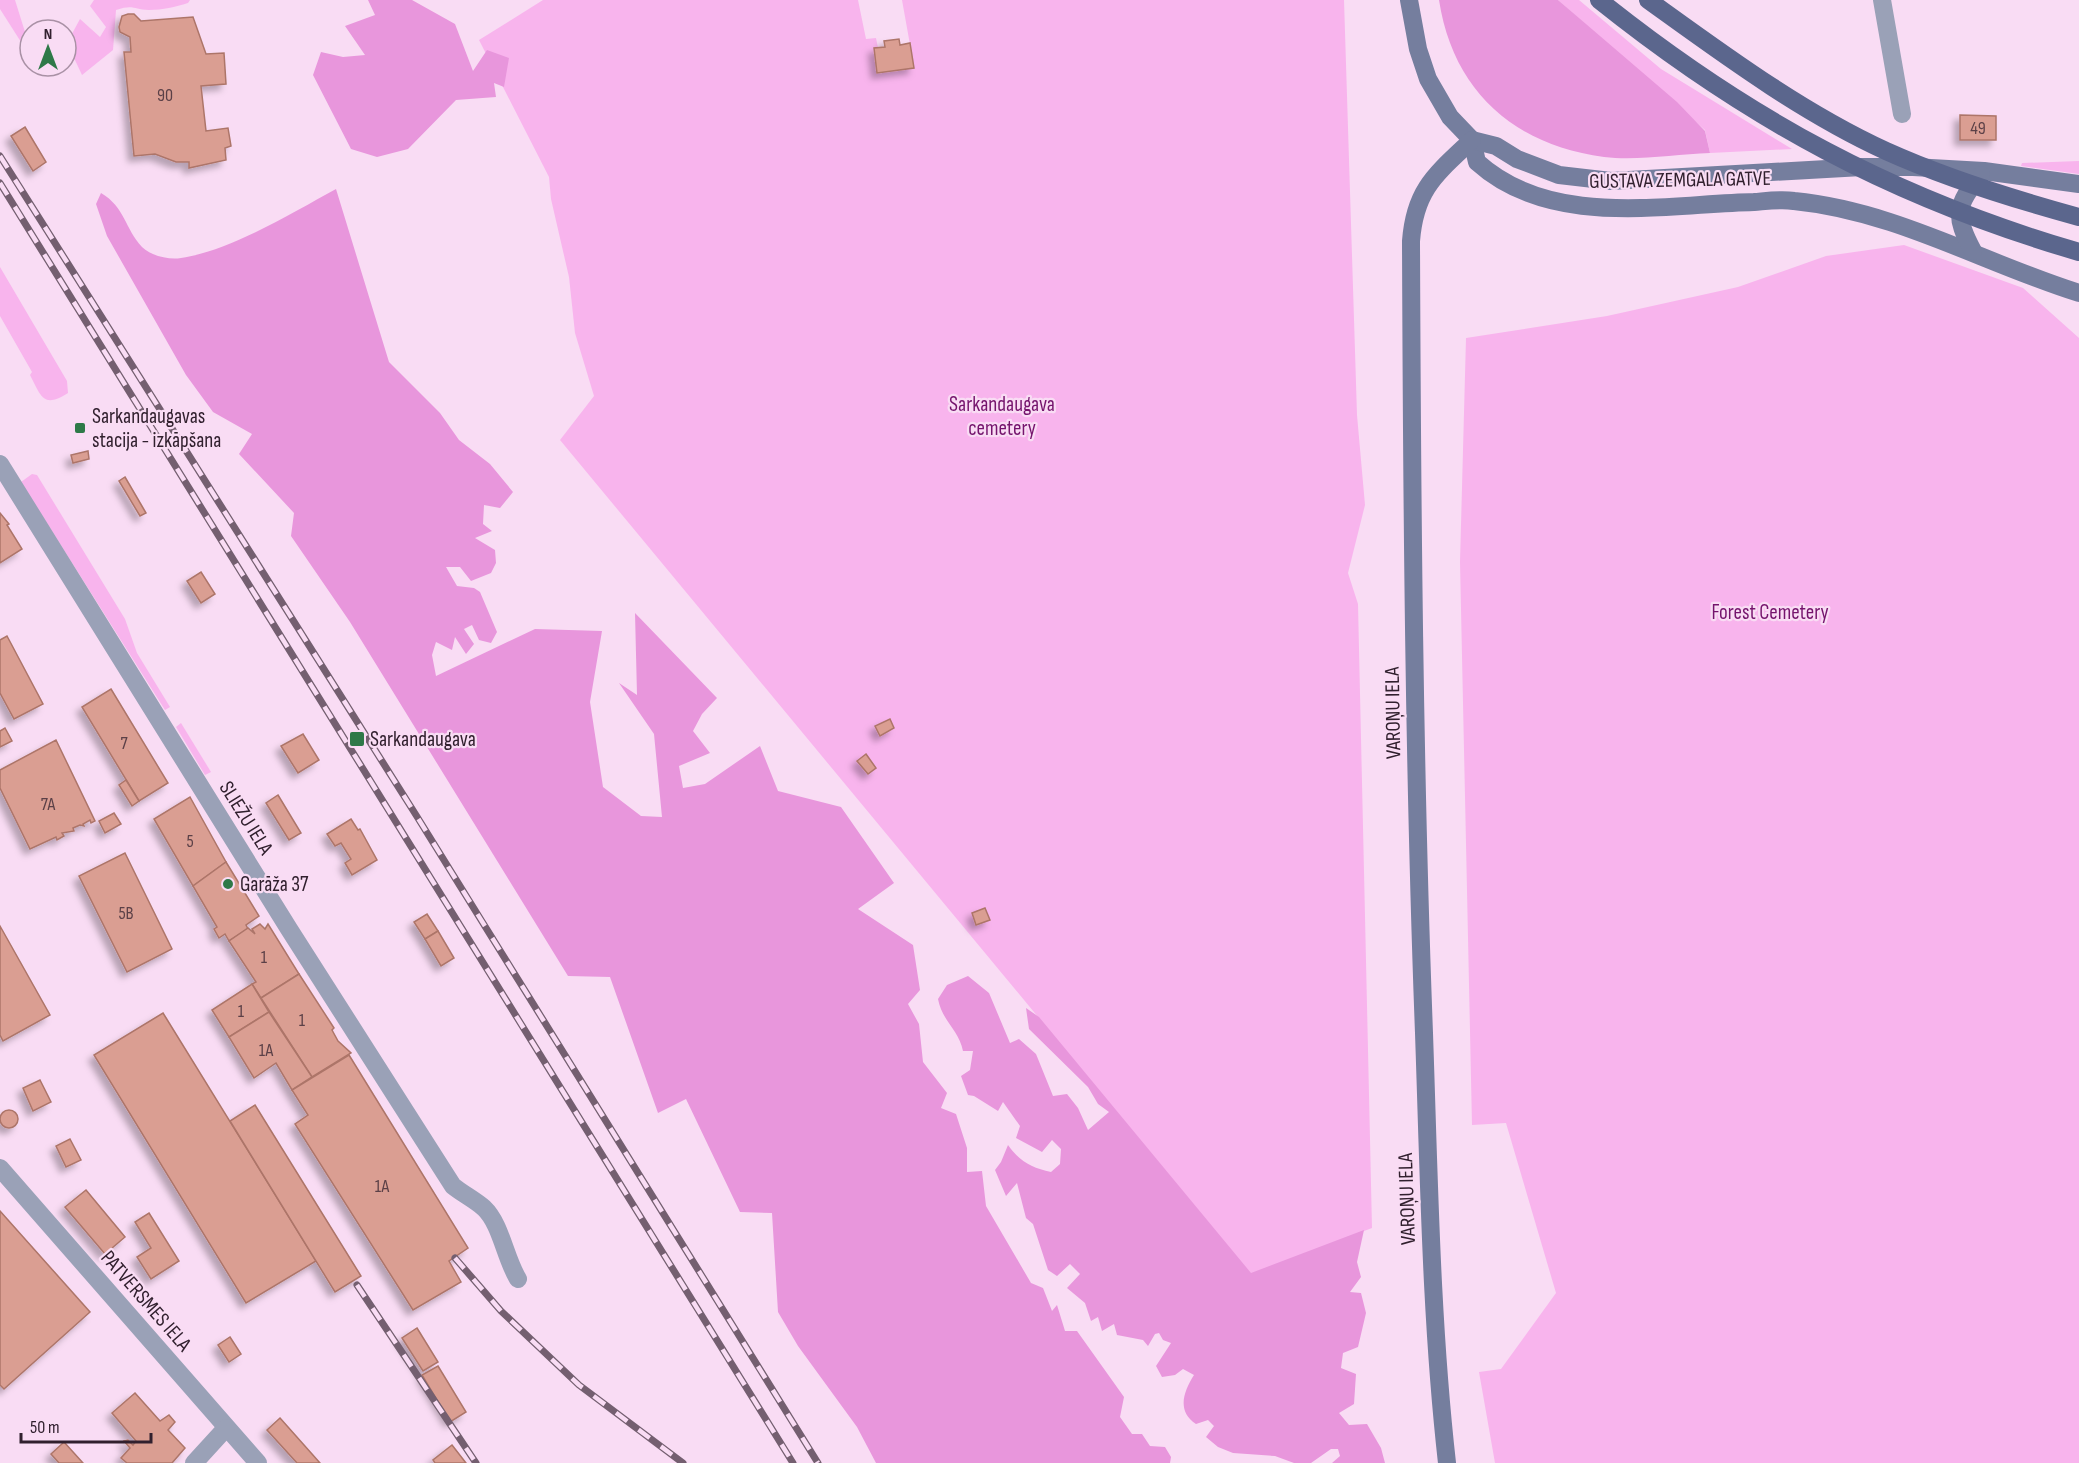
<svg xmlns="http://www.w3.org/2000/svg" width="2079" height="1463" viewBox="0 0 2079 1463" font-family="'Sofia Sans Condensed',sans-serif">
<style>
.green{fill:#f8b4ed}
.forest{fill:#e896dc}
.building{fill:#da9e92;stroke:#ad7569;stroke-width:1.5;filter:url(#shadow)}
.lines{fill:none;stroke-linecap:round;stroke-linejoin:round}
.street{stroke:#9aa1b7;stroke-width:18}
.secondary{stroke:#757e9e;stroke-width:18}
.rail-casing{stroke:#745f70;stroke-width:7}
.rail{stroke:#f9dcf4;stroke-width:4.5;stroke-dasharray:14;stroke-linecap:butt}
.primary-bridge{stroke:#5b668d;stroke-width:18}
.poi-dot{fill:#2e7948;stroke:#f9dcf4;stroke-width:2}
.labels{text-anchor:middle;dominant-baseline:central;stroke-width:4.5;stroke-linejoin:round;paint-order:stroke}
.number-label{font-size:18px;fill:#5b4047}
.street-label{font-size:21px;fill:#31202e;stroke:#f9dcf4}
.park-label{font-size:21px;fill:#75146d;stroke:#f9dcf4}
.poi-label{font-size:21px;fill:#31202e;stroke:#f9dcf4;text-anchor:start}
</style>
<defs>
<filter id="shadow"><feDropShadow dx="-5.5" dy="5.5" stdDeviation="3" flood-color="#0004"/></filter>
</defs>
<rect width="100%" height="100%" fill="#f9dcf4"/>
<g class="green">
<path d="M 0,0 L 15,0 L 30,48 L 28,53 L 0,9 Z"/>
<path d="M 94,0 L 190,0 L 188,3 C 175,7 163,10 149,10 C 133,10 135,4 116,10 L 113,50 L 82,75 L 67,43 L 80,19 L 100,37 L 106,27 L 90,6 Z"/>
<path d="M 543,0 L 858,0 L 866,39 L 876,38 L 878,48 L 874,49 L 877,72 L 914,67 L 902,0 L 1344,0 L 1357,415 L 1365,505 L 1348,573 L 1358,604 L 1372,1228 L 1251,1274 L 560,440 L 594,396 L 575,333 L 569,277 L 551,199 L 549,177 L 479,40 Z"/>
<path d="M 1558,0 L 1579,0 L 1661,69 L 1792,149 L 1710,153 L 1705,130 Z"/>
<path d="M 2079,161 L 2079,174 L 2021,166 L 2022,163 Z"/>
<path d="M 1904,245 L 2023,288 L 2079,338 L 2079,1463 L 1495,1463 L 1479,1372 L 1501,1369 L 1556,1293 L 1506,1123 L 1472,1125 L 1460,562 L 1466,338 L 1607,316 L 1738,287 L 1826,256 Z"/>
<path d="M 0,267 L 67,381 L 68,393 C 43,409 41,396 30,375 L 32,372 L 0,316 Z"/>
<path d="M 32,474 L 37,475 L 125,619 L 137,653 L 170,707 L 165,710 L 21,482 Z"/>
<path d="M 181,723 L 211,772 L 205,775 L 176,727 Z"/>
</g>
<g class="forest">
<path d="M 368,0 L 412,0 L 455,24 L 473,71 L 487,50 L 509,58 L 504,87 L 494,83 L 496,97 L 456,100 L 408,149 L 377,157 L 351,149 L 313,75 L 321,52 L 343,57 L 365,55 L 345,26 L 375,15 Z"/>
<path d="M 1439,0 L 1558,0 L 1677,102 L 1705,131 L 1710,153 C 1676,154 1638,161 1604,157 C 1514,145 1453,91 1439,0 Z"/>
<path d="M 336,189 L 389,362 L 440,413 L 459,440 L 490,464 L 513,492 L 500,508 L 484,505 L 483,524 L 492,531 L 475,538 L 495,550 L 496,563 L 491,573 L 471,581 L 460,567 L 446,567 L 457,586 L 474,588 L 480,592 L 497,632 L 491,643 L 479,640 L 472,625 L 464,629 L 474,644 L 466,654 L 455,637 L 452,650 L 436,642 L 432,655 L 436,676 L 535,629 L 602,631 L 590,702 L 603,787 L 641,816 L 662,817 L 654,734 L 619,683 L 637,695 L 635,613 L 717,698 L 702,714 L 693,731 L 710,753 L 679,766 L 683,788 L 705,784 L 760,746 L 778,791 L 841,807 L 894,883 L 858,909 L 913,945 L 920,990 L 908,1004 L 919,1024 L 923,1062 L 947,1093 L 941,1108 L 956,1114 L 967,1148 L 967,1172 L 982,1171 L 986,1206 L 1031,1283 L 1043,1288 L 1052,1311 L 1057,1305 L 1065,1331 L 1077,1331 L 1124,1397 L 1120,1417 L 1132,1434 L 1142,1434 L 1150,1446 L 1165,1447 L 1171,1457 L 1170,1463 L 876,1463 L 857,1427 L 798,1346 L 778,1312 L 772,1213 L 740,1212 L 686,1099 L 658,1113 L 610,977 L 568,976 L 350,622 L 291,536 L 294,513 L 239,454 L 252,434 L 213,412 L 186,375 L 107,236 L 96,204 L 101,193 C 125,207 125,229 142,247 C 151,256 169,260 181,258 C 230,251 292,213 336,189 Z"/>
<path d="M 968,976 L 989,993 L 1010,1043 L 1019,1039 L 1036,1054 L 1053,1096 L 1067,1094 L 1078,1108 L 1088,1130 L 1109,1112 L 1098,1104 L 1088,1087 L 1029,1029 L 1026,1008 L 1039,1017 L 1251,1273 L 1364,1230 L 1357,1262 L 1361,1277 L 1350,1292 L 1361,1293 L 1366,1313 L 1358,1347 L 1343,1353 L 1341,1368 L 1356,1374 L 1354,1404 L 1339,1413 L 1349,1425 L 1367,1424 L 1381,1448 L 1385,1463 L 1332,1463 L 1340,1456 L 1338,1449 L 1331,1449 L 1311,1463 L 1294,1463 L 1275,1456 L 1233,1453 L 1218,1447 L 1206,1437 L 1214,1426 L 1208,1420 L 1196,1424 C 1176,1411 1184,1391 1194,1375 L 1183,1369 L 1175,1375 L 1162,1377 L 1156,1366 L 1171,1343 L 1163,1340 L 1159,1333 L 1155,1334 L 1148,1346 L 1143,1340 L 1117,1335 L 1114,1324 L 1102,1331 L 1098,1317 L 1091,1321 L 1085,1303 L 1067,1288 L 1080,1274 L 1070,1264 L 1057,1276 L 1048,1270 L 1033,1224 L 1026,1218 L 1017,1183 L 1006,1196 L 995,1170 L 1001,1162 L 1008,1145 C 1019,1161 1032,1168 1051,1172 L 1060,1164 L 1061,1149 L 1052,1140 L 1042,1152 L 1016,1138 L 1020,1126 L 1003,1102 L 998,1111 L 974,1096 L 968,1095 L 961,1076 L 970,1070 L 973,1051 L 963,1051 C 959,1030 942,1021 938,999 L 947,985 Z"/>
</g>
<g class="building">
<path d="M 128,14 L 134,14 L 141,21 L 193,17 L 206,54 L 224,53 L 226,84 L 201,86 L 206,131 L 228,128 L 231,146 L 225,148 L 226,160 L 189,168 L 189,162 L 176,162 L 155,154 L 134,156 L 124,52 L 131,52 L 130,37 L 120,32 L 119,27 L 122,16 Z"/>
<path d="M 899,39 L 900,45 L 910,43 L 914,68 L 877,73 L 874,48 L 885,47 L 884,41 Z"/>
<path d="M 1960,115 L 1996,116 L 1996,140 L 1960,140 Z"/>
<path d="M 25,127 L 46,162 L 33,171 L 11,136 Z"/>
<path d="M 88,451 L 89,459 L 73,463 L 71,455 Z"/>
<path d="M 125,477 L 146,513 L 140,516 L 119,481 Z"/>
<path d="M 0,513 L 9,524 L 7,525 L 22,549 L 0,563 Z"/>
<path d="M 201,572 L 215,594 L 201,603 L 187,581 Z"/>
<path d="M 7,636 L 43,704 L 14,719 L 0,693 L 0,640 Z"/>
<path d="M 111,689 L 168,783 L 139,801 L 82,707 Z"/>
<path d="M 890,719 L 894,728 L 880,736 L 875,726 Z"/>
<path d="M 5,728 L 12,741 L 0,747 L 0,731 Z"/>
<path d="M 303,734 L 319,760 L 298,773 L 281,746 Z"/>
<path d="M 56,740 L 95,821 L 91,823 L 90,820 L 83,824 L 84,826 L 80,825 L 73,828 L 74,831 L 62,833 L 64,836 L 57,840 L 56,837 L 30,849 L 0,788 L 0,770 Z"/>
<path d="M 866,754 L 876,768 L 868,774 L 857,761 Z"/>
<path d="M 126,780 L 139,801 L 132,806 L 119,785 Z"/>
<path d="M 278,795 L 301,833 L 289,840 L 266,803 Z"/>
<path d="M 190,797 L 226,862 L 193,886 L 154,819 Z"/>
<path d="M 114,813 L 121,824 L 105,833 L 99,821 Z"/>
<path d="M 351,819 L 358,830 L 360,829 L 377,860 L 352,875 L 345,863 L 351,859 L 341,843 L 335,846 L 327,834 Z"/>
<path d="M 125,853 L 172,949 L 127,972 L 79,876 Z"/>
<path d="M 226,862 L 259,916 L 246,925 L 248,929 L 229,941 L 225,934 L 219,938 L 214,929 L 217,927 L 193,886 Z"/>
<path d="M 985,908 L 990,920 L 976,925 L 972,913 Z"/>
<path d="M 427,914 L 438,931 L 425,939 L 414,922 Z"/>
<path d="M 260,924 L 265,929 L 268,924 L 299,974 L 261,998 L 252,984 L 256,982 L 229,941 L 248,928 L 255,934 L 252,929 Z"/>
<path d="M 0,926 L 50,1015 L 3,1041 L 0,1035 Z"/>
<path d="M 438,931 L 454,958 L 441,966 L 425,939 Z"/>
<path d="M 299,974 L 334,1028 L 332,1030 L 338,1041 L 351,1053 L 312,1077 L 261,998 Z"/>
<path d="M 252,984 L 269,1012 L 229,1037 L 212,1010 Z"/>
<path d="M 269,1012 L 312,1077 L 292,1090 L 276,1063 L 254,1078 L 229,1037 Z"/>
<path d="M 163,1013 L 316,1261 L 246,1303 L 94,1055 Z"/>
<path d="M 349,1055 L 468,1248 L 449,1261 L 461,1282 L 413,1310 L 295,1124 L 308,1115 L 292,1090 Z"/>
<path d="M 40,1080 L 51,1102 L 33,1111 L 23,1088 Z"/>
<path d="M 255,1105 L 361,1276 L 335,1292 L 230,1121 Z"/>
<circle cx="9" cy="1119" r="9"/>
<path d="M 70,1139 L 81,1160 L 66,1167 L 56,1146 Z"/>
<path d="M 86,1190 L 125,1237 L 105,1254 L 65,1207 Z"/>
<path d="M 0,1211 L 90,1312 L 4,1389 L 0,1385 Z"/>
<path d="M 149,1213 L 179,1261 L 151,1279 L 137,1257 L 151,1248 L 135,1222 Z"/>
<path d="M 417,1328 L 438,1362 L 423,1371 L 402,1338 Z"/>
<path d="M 230,1337 L 241,1354 L 229,1362 L 218,1345 Z"/>
<path d="M 438,1366 L 466,1412 L 450,1422 L 422,1375 Z"/>
<path d="M 135,1393 L 160,1421 L 169,1415 L 175,1422 L 168,1430 L 185,1448 L 172,1463 L 127,1463 L 121,1458 L 130,1448 L 124,1441 L 128,1440 L 133,1445 L 136,1441 L 112,1413 Z"/>
<path d="M 280,1418 L 320,1463 L 297,1463 L 267,1430 Z"/>
<path d="M 64,1442 L 83,1463 L 59,1463 L 51,1454 Z"/>
<path d="M 452,1445 L 466,1463 L 435,1463 L 433,1460 Z"/>
</g>
<g class="lines">
<g class="street">
<path d="M 1882,0 L 1902,114"/>
<path d="M 0,464 L 289,929 L 453,1186 C 463,1194 475,1200 484,1208 C 501,1224 505,1258 518,1279"/>
<path d="M 0,1168 L 258,1463"/>
<path d="M 194,1463 L 226,1428"/>
</g>
<g class="secondary">
<path d="M 1409,0 L 1418,49 L 1428,79 L 1450,117 L 1472,140 L 1477,162 C 1551,229 1665,204 1754,202 C 1767,201 1781,199 1794,201 C 1896,211 1983,263 2079,293"/>
<path d="M 1472,140 L 1496,146 L 1517,159 L 1559,175 L 1611,181 L 1862,167 L 1913,167 L 1984,171 L 2079,184"/>
<path d="M 1973,251 C 1954,216 1955,205 1981,175"/>
<path d="M 1447,1463 C 1431,1321 1429,1177 1424,1033 C 1414,769 1412,505 1411,241 C 1415,189 1436,174 1472,140"/>
</g>
<g class="rail-casing">
<g id="rail">
<path d="M 0,156 L 416,815 L 818,1463"/>
<path d="M 0,183 L 793,1463"/>
<path d="M 455,1258 L 501,1311 L 579,1385 L 683,1463"/>
<path d="M 357,1285 L 476,1463"/>
</g>
</g>
<use href="#rail" class="rail"/>
<g class="primary-bridge">
<path d="M 1599,0 C 1749,120 1894,198 2079,252"/>
<path d="M 1648,0 C 1723,54 1801,112 1886,151 C 1948,179 2013,199 2079,217"/>
</g>
</g>
<g class="poi-dot">
<rect x="74" y="422" width="12" height="12" rx="3"/>
<rect x="349" y="731" width="16" height="16" rx="3"/>
<circle cx="228" cy="884" r="6"/>
</g>
<g class="labels">
<g class="number-label">
<text x="165" y="95">90</text>
<text x="1978" y="128">49</text>
<text x="124" y="743">7</text>
<text x="48" y="804">7A</text>
<text x="190" y="841">5</text>
<text x="126" y="913">5B</text>
<text x="264" y="957">1</text>
<text x="241" y="1011">1</text>
<text x="302" y="1020">1</text>
<text x="266" y="1050">1A</text>
<text x="382" y="1186">1A</text>
</g>
<g class="street-label">
<text transform="translate(1680 180) rotate(-1)">GUSTAVA ZEMGALA GATVE</text>
<text transform="translate(1393 713) rotate(-91)">VAROŅU IELA</text>
<text transform="translate(246 818) rotate(58)">SLIEŽU IELA</text>
<text transform="translate(1407 1199) rotate(-92)">VAROŅU IELA</text>
<text transform="translate(146 1301) rotate(49)">PATVERSMES IELA</text>
</g>
<g class="park-label">
<text x="1002" y="404">Sarkandaugava<tspan x="1002" dy="24">cemetery</tspan></text>
<text x="1770" y="612">Forest Cemetery</text>
</g>
<g class="poi-label">
<text x="92" y="416">Sarkandaugavas<tspan x="92" dy="24">stacija - izkāpšana</tspan></text>
<text x="370" y="739">Sarkandaugava</text>
<text x="240" y="884">Garāža 37</text>
</g>
</g>
<g transform="translate(48 48)"><circle r="28" fill="#f9dcf4" stroke="#a991a5" stroke-width="1.5"/>
<path d="M0-4.5L10 22L0 15L-10 22Z" fill="#2e7948"/>
<text y="-9" font-size="16" font-weight="bold" text-anchor="middle" fill="#31202e">N</text>
</g>
<path d="M21 1433v9h130v-9" fill="none" stroke="#31202e" stroke-width="3"/>
<text x="30" y="1433" font-size="18" fill="#31202e" stroke="#f9dcf4" stroke-width="4.5" paint-order="stroke">50 m</text>
</svg>
